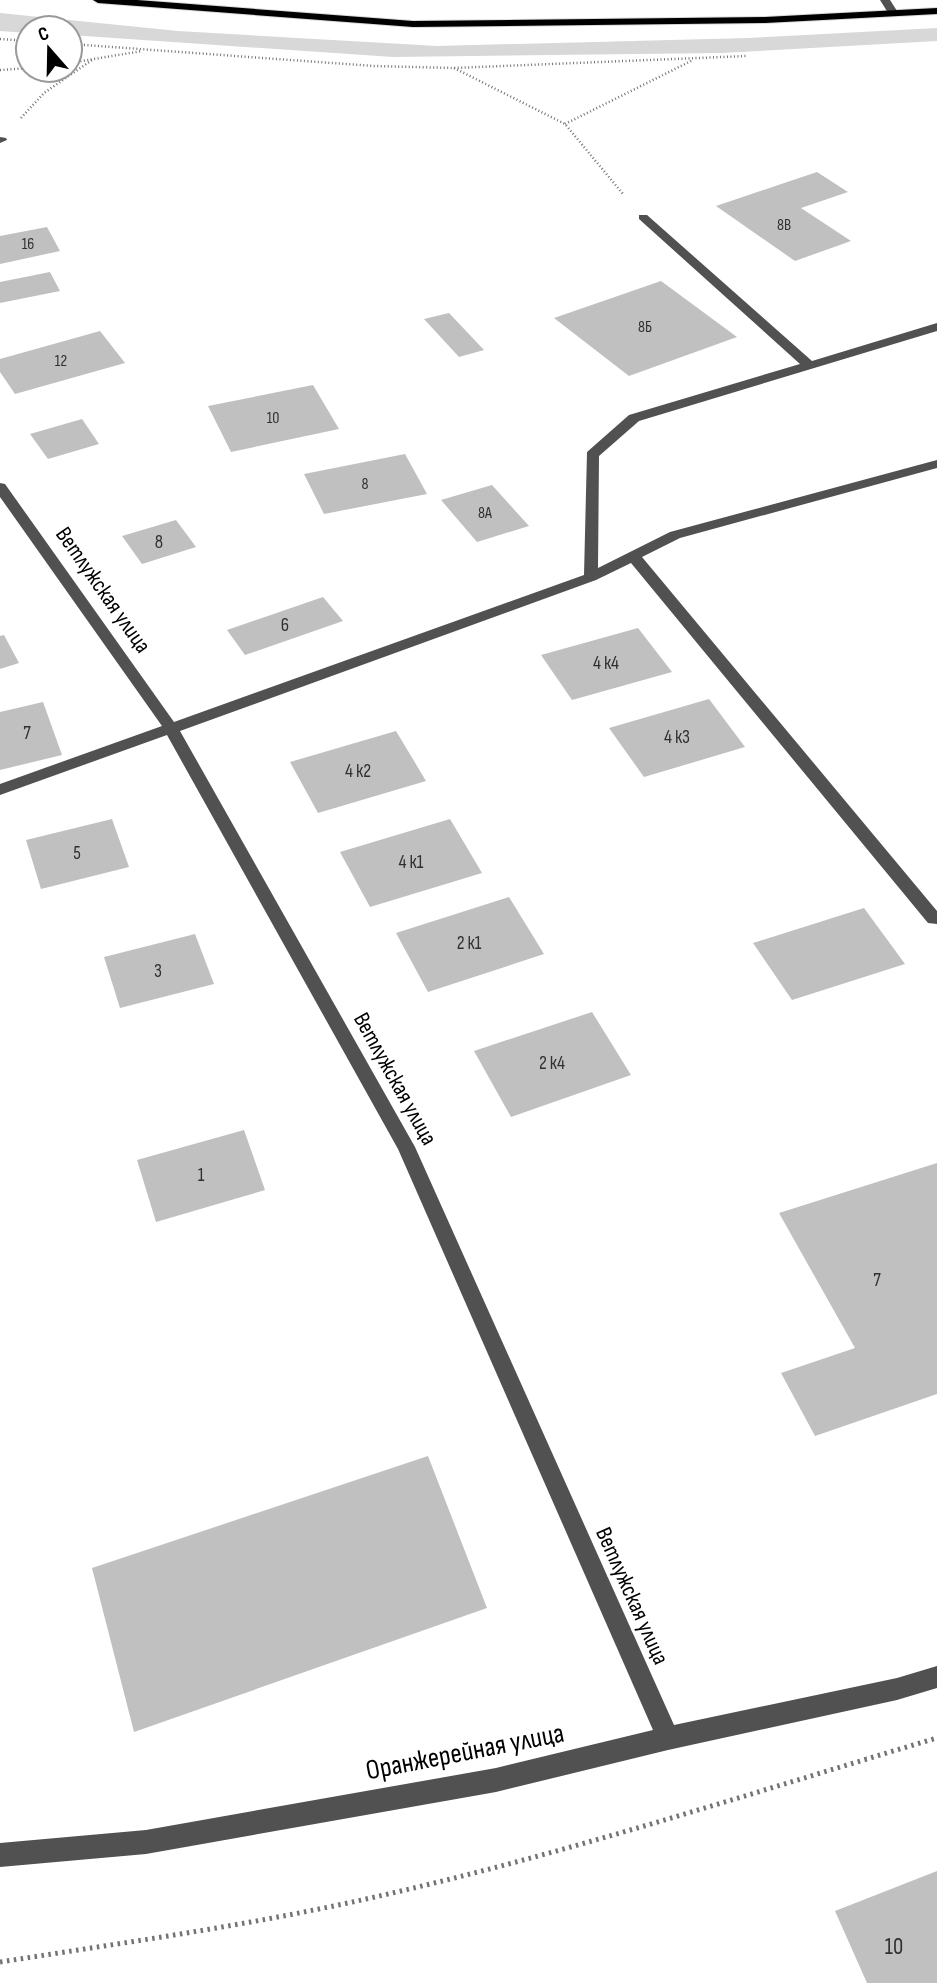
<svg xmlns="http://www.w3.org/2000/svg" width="937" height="1983" viewBox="0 0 937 1983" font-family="'Sofia Sans Condensed',sans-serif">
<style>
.green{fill:#d8d8d8}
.building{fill:#c0c0c0}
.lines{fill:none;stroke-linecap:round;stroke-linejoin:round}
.major-casing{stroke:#dbdbdb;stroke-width:2}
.path-far1{stroke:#737373;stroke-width:2.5;stroke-dasharray:1 2.5;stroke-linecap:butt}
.path{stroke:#737373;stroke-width:5;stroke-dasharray:2.5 4.5;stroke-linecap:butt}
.minor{fill:#515151;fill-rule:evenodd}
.major{fill:#000;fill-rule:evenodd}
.labels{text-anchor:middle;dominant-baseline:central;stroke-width:6;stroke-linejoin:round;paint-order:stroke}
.far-number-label{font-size:16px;fill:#303030}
.number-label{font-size:19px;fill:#303030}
.street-label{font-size:23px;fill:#000;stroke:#fff}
.near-number-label{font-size:23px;fill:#303030}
.near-street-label{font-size:28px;fill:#000;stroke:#fff}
</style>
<rect width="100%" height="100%" fill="#fff"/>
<path class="green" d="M 0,13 L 178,31 L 437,46 L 748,38 L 937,28 L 937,41 L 722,53 L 393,57 L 70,35 L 70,28 L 28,28 L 28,33 L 0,31 Z"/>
<g class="building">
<path d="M 817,172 L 848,192 L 801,208 L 851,241 L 795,261 L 716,206 Z"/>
<path d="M 47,227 L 60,251 L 0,264 L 0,236 Z"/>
<path d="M 50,272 L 60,291 L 0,303 L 0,282 Z"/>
<path d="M 661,281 L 737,337 L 629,376 L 554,318 Z"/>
<path d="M 449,313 L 484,350 L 459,357 L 424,319 Z"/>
<path d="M 100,331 L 125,363 L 15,394 L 0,372 L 0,359 Z"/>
<path d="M 313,385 L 339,429 L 231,452 L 208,406 Z"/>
<path d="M 82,419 L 99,444 L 48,459 L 30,434 Z"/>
<path d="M 405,454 L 427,494 L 324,514 L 304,474 Z"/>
<path d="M 492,485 L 529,526 L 477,542 L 441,500 Z"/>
<path d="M 176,520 L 196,547 L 142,564 L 122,536 Z"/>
<path d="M 323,597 L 343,621 L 245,655 L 227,630 Z"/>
<path d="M 638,628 L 672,672 L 572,700 L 541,655 Z"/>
<path d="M 4,635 L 19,663 L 0,669 L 0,636 Z"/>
<path d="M 709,699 L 745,747 L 644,777 L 609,728 Z"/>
<path d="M 43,702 L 62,755 L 0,770 L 0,712 Z"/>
<path d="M 396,731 L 426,781 L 318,813 L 290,762 Z"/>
<path d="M 112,819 L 129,867 L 41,889 L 26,840 Z"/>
<path d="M 450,819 L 482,873 L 370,907 L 340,852 Z"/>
<path d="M 509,897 L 544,954 L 428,992 L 396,933 Z"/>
<path d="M 864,908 L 905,964 L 792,1000 L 753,943 Z"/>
<path d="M 195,934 L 214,984 L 120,1008 L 104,957 Z"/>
<path d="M 592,1012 L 631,1075 L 511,1117 L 474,1051 Z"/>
<path d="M 244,1130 L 265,1190 L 156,1222 L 137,1160 Z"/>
<path d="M 937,1163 L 937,1394 L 815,1436 L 781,1373 L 855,1348 L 779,1213 Z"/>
<path d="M 428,1456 L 487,1608 L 134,1732 L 92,1568 Z"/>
<path d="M 937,1871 L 937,1983 L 867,1983 L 835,1911 Z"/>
</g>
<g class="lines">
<g class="major-casing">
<path id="major" d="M 93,0 L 137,0 L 413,21 L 765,17 L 937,8 L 937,14 L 765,23 L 413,27 L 98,3 Z"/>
</g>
<g class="path-far1">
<path d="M 0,39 L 28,41"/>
<path d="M 70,44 L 374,66 L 454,68 L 747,56"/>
<path d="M 70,63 L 142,51"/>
<path d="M 454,68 L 565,124 L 623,194"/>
<path d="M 0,70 L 28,68"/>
<path d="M 21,118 L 44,93 L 92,60"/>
<path d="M 565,124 L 693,60"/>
</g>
<path class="path" d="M 0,1962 C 122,1943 245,1926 366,1899 C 559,1856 748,1794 937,1738"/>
<g class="minor">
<path d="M 880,0 L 890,0 L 899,14 L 898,16 L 890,16 Z"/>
<path d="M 0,137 L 6,138 L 7,140 L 0,143 Z"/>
<path d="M 639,215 L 647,215 L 812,361 L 937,323 L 937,331 L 639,421 L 599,456 L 598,568 L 670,532 L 937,460 L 937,468 L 680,538 L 642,557 L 937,911 L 937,924 L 928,923 L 631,563 L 596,580 L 180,731 L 415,1147 L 674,1725 L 897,1678 L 937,1666 L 937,1688 L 897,1700 L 668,1750 L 496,1792 L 146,1854 L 0,1867 L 0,1843 L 146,1830 L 496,1768 L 653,1730 L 398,1149 L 167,735 L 0,795 L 0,784 L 162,726 L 0,497 L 0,483 L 5,484 L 174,722 L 584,575 L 587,452 L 629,415 L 800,364 L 639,219 Z"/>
</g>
<use href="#major" class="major"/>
</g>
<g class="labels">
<g class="far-number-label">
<text x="784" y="225">8В</text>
<text x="28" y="244">16</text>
<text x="645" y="327">8Б</text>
<text x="61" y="361">12</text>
<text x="273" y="418">10</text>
<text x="365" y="484">8</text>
<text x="485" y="513">8А</text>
</g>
<g class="number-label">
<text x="159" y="542">8</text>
<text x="285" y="625">6</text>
<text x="606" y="663">4 к4</text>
<text x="27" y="733">7</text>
<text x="677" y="737">4 к3</text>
<text x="358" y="771">4 к2</text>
<text x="77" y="853">5</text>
<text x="411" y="862">4 к1</text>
<text x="469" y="943">2 к1</text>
<text x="158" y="971">3</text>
<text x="552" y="1063">2 к4</text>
<text x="201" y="1175">1</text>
<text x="877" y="1280">7</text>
</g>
<g class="street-label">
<text transform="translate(103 590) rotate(55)">Ветлужская улица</text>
<text transform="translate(395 1079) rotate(61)">Ветлужская улица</text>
<text transform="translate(632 1596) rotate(66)">Ветлужская улица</text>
</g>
<g class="near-number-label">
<text x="894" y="1947">10</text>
</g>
<g class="near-street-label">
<text transform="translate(465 1752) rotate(-11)">Оранжерейная улица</text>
</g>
</g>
<g transform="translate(49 49) rotate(340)"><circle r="33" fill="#ffffff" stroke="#999999" stroke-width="2"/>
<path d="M0-5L12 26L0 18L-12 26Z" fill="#000000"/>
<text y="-10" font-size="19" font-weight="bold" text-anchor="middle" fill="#000000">С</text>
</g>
</svg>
